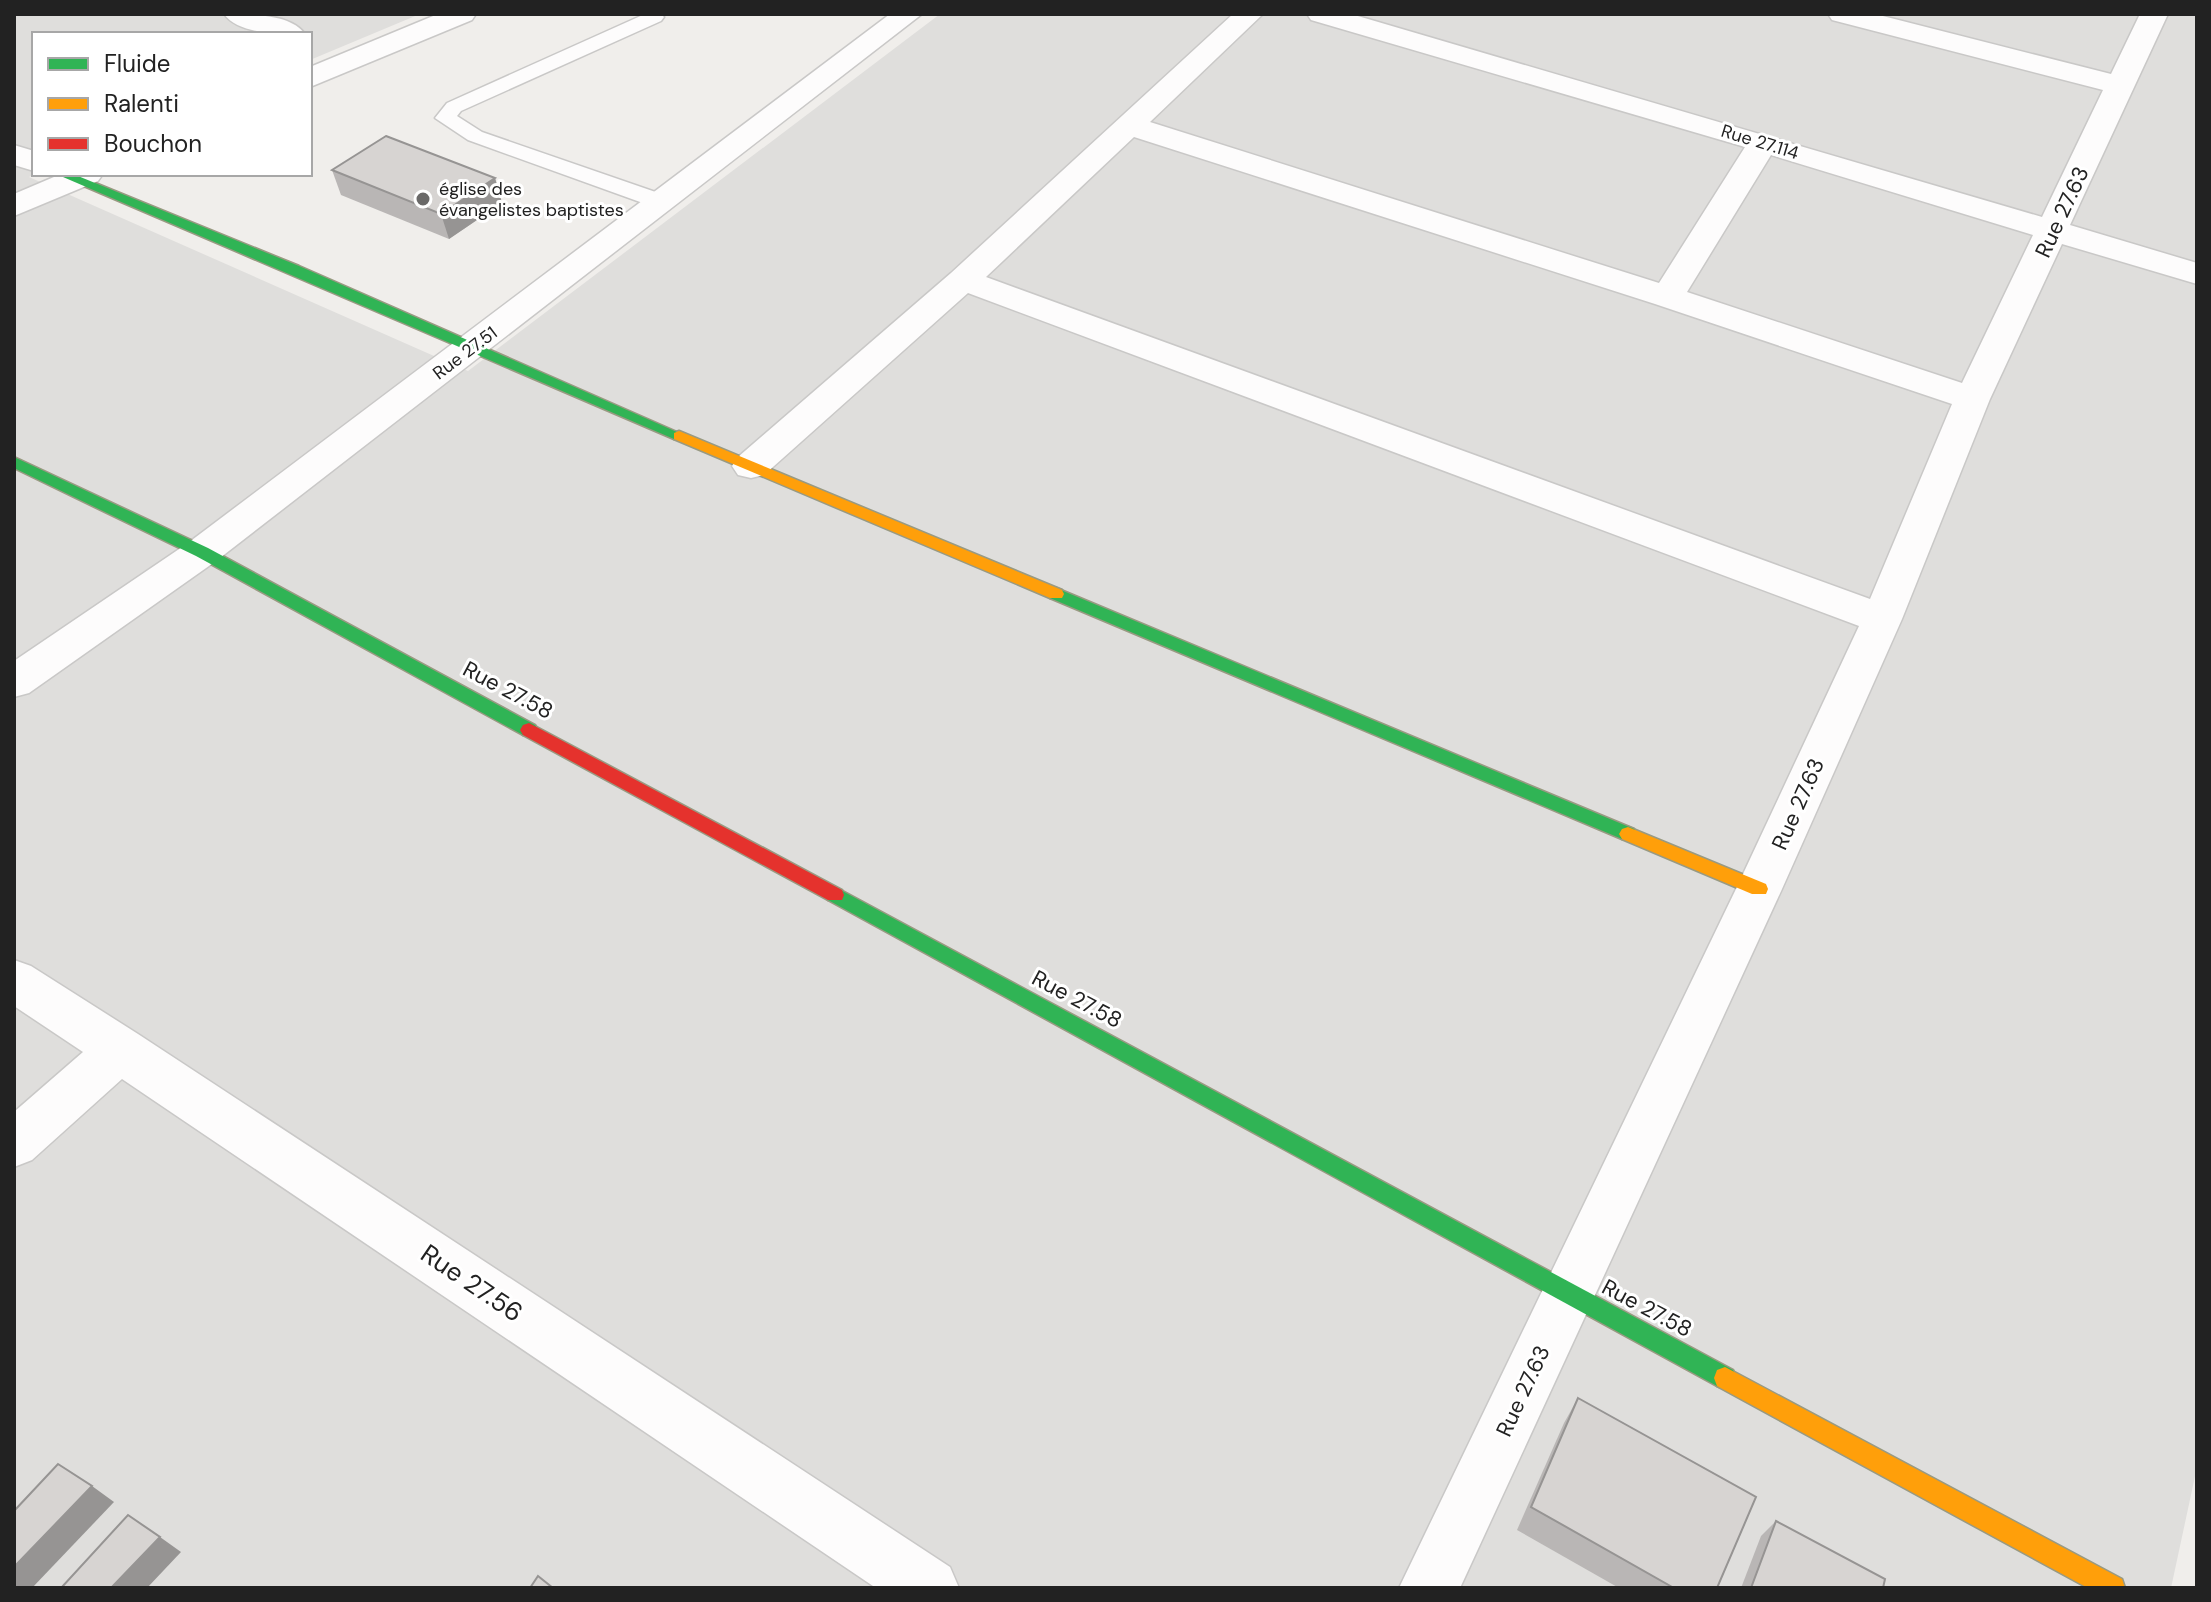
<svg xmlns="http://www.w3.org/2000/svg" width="2211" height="1602" viewBox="0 0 2211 1602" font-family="'DM Sans',sans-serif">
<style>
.residential{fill:#dfdedc}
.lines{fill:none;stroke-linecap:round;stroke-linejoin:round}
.lane-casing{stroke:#c9c8c7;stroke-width:3}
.street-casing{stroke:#c9c8c7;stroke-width:3}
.fast-casing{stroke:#999a82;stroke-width:3}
.slow-casing{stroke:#999a82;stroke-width:3}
.jam-casing{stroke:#999a82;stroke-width:3}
.lane{fill:#fdfcfc;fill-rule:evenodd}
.street{fill:#fdfcfc;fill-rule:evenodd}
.fast{fill:#30b455;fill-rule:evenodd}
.slow{fill:#ff9f0a;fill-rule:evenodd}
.jam{fill:#e5322d;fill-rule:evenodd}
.wall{fill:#b9b6b5}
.shaded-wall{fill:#969493}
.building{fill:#d7d4d2;stroke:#969493;stroke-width:2}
.poi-dot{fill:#6a6968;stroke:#fff;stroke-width:3}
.labels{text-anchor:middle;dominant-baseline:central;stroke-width:6;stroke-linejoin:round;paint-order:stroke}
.far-street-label{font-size:18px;fill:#222;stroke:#fff}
.far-poi-label{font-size:18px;fill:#222;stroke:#fff;text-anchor:start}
.street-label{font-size:22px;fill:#222;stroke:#fff}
.near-street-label{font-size:26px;fill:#222;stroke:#fff}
</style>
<rect width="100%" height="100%" fill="#f0eeeb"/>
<path class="residential" d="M 14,14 L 420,14 L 310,60 L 310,34 L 34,34 L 35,174 L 29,177 L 468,371 L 940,14 L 2197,14 L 2197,1467 L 2171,1588 L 14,1588 Z"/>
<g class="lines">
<g class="lane-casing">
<path id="lane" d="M 645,14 L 661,14 L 664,17 L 661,21 L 461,111 L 457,116 L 482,132 L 670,197 L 673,202 L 670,207 L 654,207 L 468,140 L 435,118 L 447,103 Z"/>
</g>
<g class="street-casing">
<g id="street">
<path d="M 224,14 C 247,14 291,13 305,34 C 282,34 239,35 224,14 Z"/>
<path d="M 438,14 L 476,14 L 472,20 L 310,87 L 310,67 Z"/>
<path d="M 890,14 L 922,14 L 216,561 L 29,693 L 14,697 L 14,661 L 188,543 Z"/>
<path d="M 1233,14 L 1263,14 L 1150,122 L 1659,283 L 1745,147 L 1311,20 L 1307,14 L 1351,14 L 2042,217 L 2103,90 L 1832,20 L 1828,14 L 1875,14 L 2111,74 L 2140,14 L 2168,14 L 2070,225 L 2197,263 L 2197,284 L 2062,244 L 1990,399 L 1902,619 L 1782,889 L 1460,1588 L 1399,1588 L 1736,889 L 1859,626 L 968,293 L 764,475 L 751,478 L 738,475 L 732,466 L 738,457 L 951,273 ZM 1134,137 L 1655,304 L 1952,404 L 1870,599 L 986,277 ZM 1771,155 L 2033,235 L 1962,383 L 1687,292 Z"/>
<path d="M 14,145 L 34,151 L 34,171 L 14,165 Z"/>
<path d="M 61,174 L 103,174 L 98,181 L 14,216 L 14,194 Z"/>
<path d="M 14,960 L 31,966 L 138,1034 L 950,1567 L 959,1588 L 876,1588 L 122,1079 L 32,1160 L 14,1167 L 14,1112 L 83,1052 L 14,1006 Z"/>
</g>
</g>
<g class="fast-casing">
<g id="fast">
<path d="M 56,174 L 73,174 L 299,266 L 686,436 L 684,439 L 674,439 Z"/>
<path d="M 14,457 L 208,548 L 535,725 L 538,730 L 535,735 L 523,735 L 196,556 L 14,468 Z"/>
<path d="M 1056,588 L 1634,829 L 1637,834 L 1634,839 L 1622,839 L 1050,598 L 1048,594 L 1050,590 Z"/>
<path d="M 835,887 L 1733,1370 L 1736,1378 L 1733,1386 L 1725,1389 L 1717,1386 L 828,900 L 826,895 L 828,890 Z"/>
</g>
</g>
<g class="slow-casing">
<g id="slow">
<path d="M 679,431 L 1062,590 L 1064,594 L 1062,598 L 1050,598 L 674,439 L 674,433 Z"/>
<path d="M 1628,827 L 1766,884 L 1768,889 L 1766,894 L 1752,894 L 1622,839 L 1619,834 L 1622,829 Z"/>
<path d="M 1725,1367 L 2122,1579 L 2125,1588 L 2088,1588 L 1717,1386 L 1714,1378 L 1717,1370 Z"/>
</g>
</g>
<g class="jam-casing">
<path id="jam" d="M 529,723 L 842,890 L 844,895 L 842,900 L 828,900 L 523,735 L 520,730 L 523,725 Z"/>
</g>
<use href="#lane" class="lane"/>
<use href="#street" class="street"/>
<use href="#fast" class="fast"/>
<use href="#slow" class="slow"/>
<use href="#jam" class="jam"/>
</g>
<g class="wall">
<path d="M 332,170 L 495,178 L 502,203 L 449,239 L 341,195 Z"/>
<path d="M 1578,1398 L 1717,1588 L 1619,1588 L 1517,1530 L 1564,1423 Z"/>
<path d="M 1776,1521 L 1883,1588 L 1741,1588 L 1761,1536 Z"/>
</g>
<g class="shaded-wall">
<path d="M 495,178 L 502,203 L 449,239 L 441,214 Z"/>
<path d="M 92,1486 L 114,1502 L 32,1588 L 14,1588 L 14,1567 Z"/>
<path d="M 160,1537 L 181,1552 L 147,1588 L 111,1588 Z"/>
</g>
<g class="building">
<path d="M 386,136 L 495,178 L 441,214 L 332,170 Z"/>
<path d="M 1578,1398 L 1756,1497 L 1717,1588 L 1674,1588 L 1531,1507 Z"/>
<path d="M 58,1464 L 92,1486 L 14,1567 L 14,1511 Z"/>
<path d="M 128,1515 L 160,1537 L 111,1588 L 61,1588 Z"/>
<path d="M 1776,1521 L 1885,1579 L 1883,1588 L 1751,1588 Z"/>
<path d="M 538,1576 L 553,1588 L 530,1588 Z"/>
</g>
<circle class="poi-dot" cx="423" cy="199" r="8"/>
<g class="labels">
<g class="far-street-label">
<text transform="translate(1760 142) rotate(17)">Rue 27.114</text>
<text transform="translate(465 353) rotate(-37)">Rue 27.51</text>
</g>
<g class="far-poi-label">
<text x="439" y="189">église des<tspan x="439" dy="21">évangelistes baptistes</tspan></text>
</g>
<g class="street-label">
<text transform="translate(2062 212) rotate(-65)">Rue 27.63</text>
<text transform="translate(508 690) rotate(28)">Rue 27.58</text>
<text transform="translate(1798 804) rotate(-66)">Rue 27.63</text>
<text transform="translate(1077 999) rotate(28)">Rue 27.58</text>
<text transform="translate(1647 1308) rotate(28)">Rue 27.58</text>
<text transform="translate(1523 1391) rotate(-65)">Rue 27.63</text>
</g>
<g class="near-street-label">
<text transform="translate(472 1283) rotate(34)">Rue 27.56</text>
</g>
</g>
<rect width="2211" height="1602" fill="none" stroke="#222222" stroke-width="32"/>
<rect x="32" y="32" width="280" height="144" fill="#ffffff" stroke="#a7a7a7" stroke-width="2"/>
<rect x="48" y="58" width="40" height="12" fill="#30b455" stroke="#a7a7a7" stroke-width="2"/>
<text x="104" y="72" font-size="24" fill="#222222">Fluide</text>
<rect x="48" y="98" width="40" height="12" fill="#ff9f0a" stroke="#a7a7a7" stroke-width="2"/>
<text x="104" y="112" font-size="24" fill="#222222">Ralenti</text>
<rect x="48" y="138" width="40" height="12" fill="#e5322d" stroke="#a7a7a7" stroke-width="2"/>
<text x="104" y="152" font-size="24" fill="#222222">Bouchon</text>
</svg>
